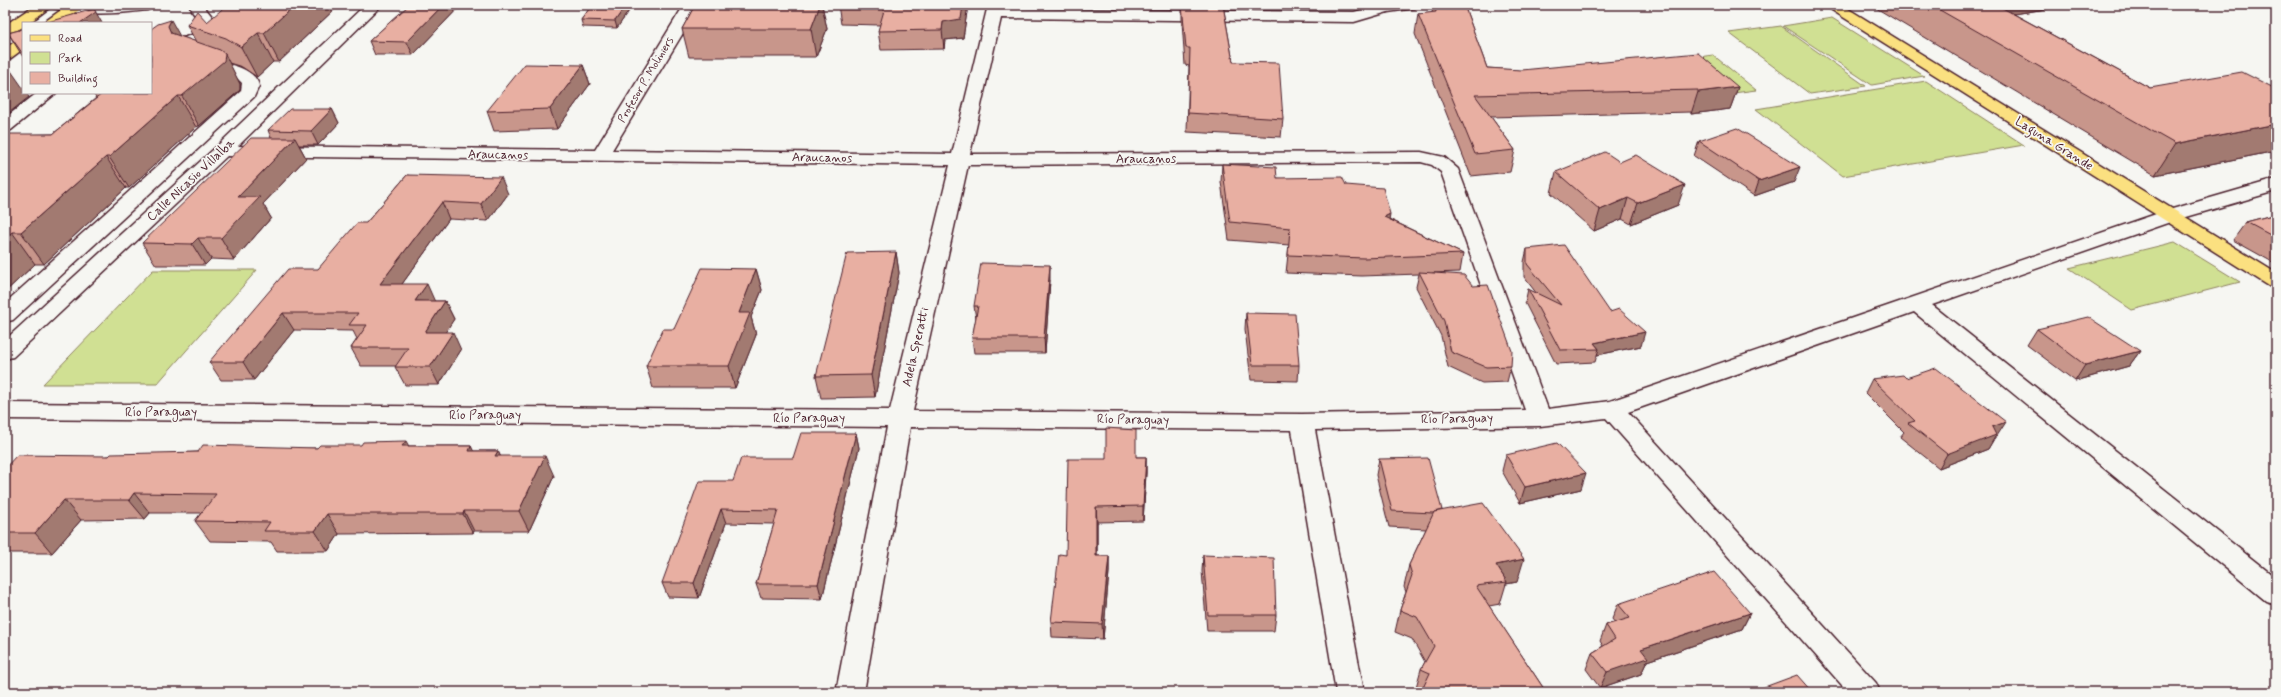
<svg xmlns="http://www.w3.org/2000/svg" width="2281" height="697" viewBox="0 0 2281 697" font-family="Mynerve,sans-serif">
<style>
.green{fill:#d0e093;stroke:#8d805f}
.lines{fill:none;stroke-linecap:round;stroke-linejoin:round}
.minor-casing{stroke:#4a1f2b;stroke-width:3}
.major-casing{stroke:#4a1f2b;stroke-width:3}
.highway-casing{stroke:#4a1f2b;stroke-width:3}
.minor{fill:#f6f6f2;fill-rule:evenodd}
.major{fill:#fbe080;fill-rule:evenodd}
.highway{fill:#fbe080;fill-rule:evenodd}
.wall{fill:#c8968b;stroke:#4a1f2b}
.shaded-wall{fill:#a27a71;stroke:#4a1f2b}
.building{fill:#e8afa2;stroke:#4a1f2b}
.labels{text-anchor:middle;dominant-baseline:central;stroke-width:3.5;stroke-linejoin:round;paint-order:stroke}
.far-street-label{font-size:11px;fill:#4a1f2b;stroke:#f6f6f2}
.street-label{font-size:13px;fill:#4a1f2b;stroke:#f6f6f2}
</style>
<rect width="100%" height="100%" fill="#f6f6f2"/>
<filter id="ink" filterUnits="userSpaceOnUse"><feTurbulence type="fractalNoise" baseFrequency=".025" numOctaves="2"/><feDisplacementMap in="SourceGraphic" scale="8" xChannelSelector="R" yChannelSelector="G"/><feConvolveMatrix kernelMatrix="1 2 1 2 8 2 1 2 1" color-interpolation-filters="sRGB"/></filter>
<g filter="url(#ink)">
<g class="green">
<path d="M 1832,18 L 1924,76 L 1872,85 L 1783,26 Z"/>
<path d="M 1781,26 L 1866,86 L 1810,94 L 1729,33 Z"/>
<path d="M 1713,55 L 1756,90 L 1726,94 L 1684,59 Z"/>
<path d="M 1926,81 L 2024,145 L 1843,176 L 1756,109 Z"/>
<path d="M 2175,242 L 2240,282 L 2132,310 L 2069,268 Z"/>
<path d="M 153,270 L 257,270 L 157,384 L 43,384 Z"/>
</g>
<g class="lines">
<g class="minor-casing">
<g id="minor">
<path d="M 51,5 L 155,5 L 152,8 L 147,10 C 115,14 85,16 54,8 Z"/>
<path d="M 190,5 L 206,5 L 206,9 L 222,29 L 218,36 L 151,59 L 151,49 L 206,30 L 191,10 Z"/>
<path d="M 365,5 L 382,5 L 238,146 L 595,150 L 684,5 L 700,5 L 612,150 L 952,154 L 988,5 L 1004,5 L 1003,9 L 1354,12 L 1381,5 L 1418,5 L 1415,8 L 1388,12 L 1354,22 L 1001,18 L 970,154 L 1421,152 L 1444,157 L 1458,169 L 1548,409 L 1610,401 L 2162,212 L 2276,179 L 2276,191 L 2176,220 L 1932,305 L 2276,578 L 2276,604 L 2266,601 L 1914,312 L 1628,412 L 1876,683 L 1880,692 L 1848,692 L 1606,418 L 1540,426 L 1315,430 L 1364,692 L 1336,692 L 1292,430 L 910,427 L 864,692 L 836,692 L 887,427 L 5,419 L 5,403 L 890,410 L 950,165 L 227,156 L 13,357 L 5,359 L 5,340 L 216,147 ZM 1421,162 L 1432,165 L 1441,172 L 1525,410 L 1302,414 L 913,411 L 968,165 Z"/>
<path d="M 205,59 C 222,63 255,66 259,86 L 254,97 L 13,320 L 5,322 L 5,303 L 241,91 L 242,83 L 237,78 L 199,67 L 197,64 L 199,61 Z"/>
<path d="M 37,93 L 56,93 L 11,130 L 5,131 L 5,118 Z"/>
</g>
</g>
<g class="major-casing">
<path id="major" d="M 1824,5 L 1842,5 L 2276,273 L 2276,288 L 2269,286 Z"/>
</g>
<g class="highway-casing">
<g id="highway">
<path d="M 35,5 L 53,5 L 29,23 L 23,23 L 23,27 L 5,37 L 5,25 Z"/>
<path d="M 68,5 L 86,5 L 61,23 L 43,23 Z"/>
<path d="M 23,37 L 23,49 L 11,58 L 5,60 L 5,48 Z"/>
</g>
</g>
<use href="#minor" class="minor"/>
<use href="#major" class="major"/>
<use href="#highway" class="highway"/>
</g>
<g class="wall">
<path d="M 339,5 L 279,62 L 273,62 L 257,77 L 242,67 L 229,63 L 240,84 L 240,90 L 199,126 L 196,127 L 129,188 L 126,188 L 44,264 L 35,264 L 5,292 L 5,135 L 53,134 L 96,98 L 93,93 L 151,93 L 180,36 L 196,42 L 187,25 L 207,22 Z"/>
<path d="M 401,5 L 461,5 L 413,55 L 375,55 L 369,41 L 407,7 L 402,6 Z"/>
<path d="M 592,5 L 633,5 L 617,28 L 583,27 L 581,20 Z"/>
<path d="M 695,5 L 822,5 L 827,29 L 816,57 L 689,57 L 682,29 Z"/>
<path d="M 838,5 L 968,5 L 963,38 L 945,40 L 944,49 L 881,50 L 878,31 L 880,25 L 841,24 Z"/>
<path d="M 1181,5 L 1223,5 L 1233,62 L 1283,119 L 1281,137 L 1187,132 L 1189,66 L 1185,65 L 1182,22 L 1182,9 L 1181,9 Z"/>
<path d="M 1433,5 L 1464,5 L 1487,68 L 1738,87 L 1730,109 L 1691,114 L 1691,112 L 1491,117 L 1515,150 L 1510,172 L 1471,176 L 1415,34 L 1418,14 L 1432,13 Z"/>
<path d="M 1871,5 L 2071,5 L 2014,14 L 2150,88 L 2276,87 L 2276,151 L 2155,175 Z"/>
<path d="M 23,29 L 23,57 L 8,33 Z"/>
<path d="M 583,65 L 590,84 L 557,129 L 494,131 L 487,111 Z"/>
<path d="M 332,109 L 339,123 L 318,145 L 299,145 L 306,158 L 263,204 L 271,218 L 234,260 L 211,259 L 205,265 L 156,265 L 142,243 L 271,138 L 268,130 Z"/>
<path d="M 1699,141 L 1794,182 L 1754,196 L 1694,156 Z"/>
<path d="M 1620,162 L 1678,205 L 1631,224 L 1622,219 L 1594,231 L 1551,193 L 1556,172 Z"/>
<path d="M 1222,164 L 1277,178 L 1346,185 L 1389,219 L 1463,254 L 1460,272 L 1432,273 L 1511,366 L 1507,382 L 1482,383 L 1448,367 L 1441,336 L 1416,287 L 1419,274 L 1362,276 L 1286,273 L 1289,245 L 1229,240 L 1221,182 Z"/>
<path d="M 407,175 L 508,194 L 488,221 L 449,219 L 402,284 L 435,301 L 445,301 L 454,319 L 445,332 L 461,350 L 439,385 L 405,385 L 395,367 L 396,366 L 361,366 L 351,348 L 357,339 L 353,331 L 294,330 L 254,380 L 221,380 L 209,362 L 318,269 L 366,223 Z"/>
<path d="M 2276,214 L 2276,264 L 2233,240 L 2246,222 Z"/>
<path d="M 1527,249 L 1610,312 L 1641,346 L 1597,355 L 1595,362 L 1556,364 L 1525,303 L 1528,289 L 1537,294 L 1524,277 L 1524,262 Z"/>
<path d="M 896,252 L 899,273 L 875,397 L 821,398 L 816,376 Z"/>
<path d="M 756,269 L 762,290 L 751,317 L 756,335 L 735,388 L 653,388 L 646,366 L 674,329 Z"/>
<path d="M 1050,280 L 1045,353 L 974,353 L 972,338 L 976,319 L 974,306 Z"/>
<path d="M 1246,313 L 1299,365 L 1298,381 L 1251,380 L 1245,329 Z"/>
<path d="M 2037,329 L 2140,351 L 2129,366 L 2075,381 L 2027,345 Z"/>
<path d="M 1906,378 L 1997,436 L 1995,437 L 1988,449 L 1939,468 L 1900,437 L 1904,432 L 1865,393 L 1872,379 Z"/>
<path d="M 856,433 L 859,448 L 822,599 L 761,598 L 756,584 L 774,524 L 726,523 L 699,598 L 668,597 L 662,583 L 733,481 L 793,458 Z"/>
<path d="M 408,446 L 471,446 L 473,451 L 498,451 L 500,456 L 554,476 L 529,531 L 474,531 L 473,533 L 339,534 L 328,551 L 277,551 L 271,542 L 210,541 L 195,521 L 201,513 L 150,513 L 145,519 L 81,520 L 52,553 L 5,553 L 5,468 L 109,456 L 198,452 L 317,448 Z"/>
<path d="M 1506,455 L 1581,489 L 1520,503 L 1502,471 Z"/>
<path d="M 1136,457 L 1146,457 L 1146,473 L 1143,521 L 1097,522 L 1097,556 L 1109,556 L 1109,572 L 1103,639 L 1052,637 L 1051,622 L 1066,555 L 1106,459 Z"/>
<path d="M 1379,459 L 1442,510 L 1517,582 L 1506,584 L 1500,604 L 1489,606 L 1546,692 L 1417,692 L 1415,691 L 1421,669 L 1425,662 L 1412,639 L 1395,632 L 1400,610 L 1406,592 L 1404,587 L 1409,565 L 1426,529 L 1389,527 L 1376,475 Z"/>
<path d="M 1203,555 L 1276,615 L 1274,631 L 1207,631 L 1202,571 Z"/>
<path d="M 1618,604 L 1750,613 L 1742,629 L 1647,661 L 1641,674 L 1600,688 L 1586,669 L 1592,653 L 1603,646 L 1600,641 L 1606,625 L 1615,623 L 1612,619 Z"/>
</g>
<g class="shaded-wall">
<path d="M 295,5 L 339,5 L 279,62 L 264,33 Z"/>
<path d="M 443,5 L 461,5 L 413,55 L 407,42 Z"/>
<path d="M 626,5 L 633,5 L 617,28 L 615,21 Z"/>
<path d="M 820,5 L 822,5 L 827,29 L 816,57 L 811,29 Z"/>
<path d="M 963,5 L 968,5 L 963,38 L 945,40 L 944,49 L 942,30 L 943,22 Z"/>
<path d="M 1971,5 L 2071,5 L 1963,22 Z"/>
<path d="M 94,9 L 102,23 L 80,23 Z"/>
<path d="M 171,20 L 187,49 L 171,33 L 168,26 Z"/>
<path d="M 258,33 L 273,62 L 257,77 L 241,47 Z"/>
<path d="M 225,54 L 240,84 L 240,90 L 199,126 L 182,96 Z"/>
<path d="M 583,65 L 590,84 L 557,129 L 550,109 Z"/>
<path d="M 9,68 L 23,88 L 23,93 L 26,93 L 29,97 L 5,116 L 5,71 Z"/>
<path d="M 1738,87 L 1730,109 L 1691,114 L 1698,92 Z"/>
<path d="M 178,96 L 196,127 L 129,188 L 109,157 Z"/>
<path d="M 332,109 L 339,123 L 318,145 L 311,131 Z"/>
<path d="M 2276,124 L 2276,151 L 2155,175 L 2175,144 Z"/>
<path d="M 295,138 L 306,158 L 263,204 L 271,218 L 234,260 L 221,238 L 238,197 Z"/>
<path d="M 106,157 L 126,188 L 44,264 L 21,232 Z"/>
<path d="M 1800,167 L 1794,182 L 1754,196 L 1759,181 Z"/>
<path d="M 501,177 L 508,194 L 488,221 L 481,204 Z"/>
<path d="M 1685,185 L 1678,205 L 1631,224 L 1638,203 Z"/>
<path d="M 1628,198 L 1622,219 L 1594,231 L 1600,210 Z"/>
<path d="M 442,202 L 449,219 L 389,302 L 380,284 Z"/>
<path d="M 1390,214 L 1387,232 L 1384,217 Z"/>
<path d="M 12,232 L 35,264 L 5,292 L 5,238 Z"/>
<path d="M 198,238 L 211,259 L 205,265 L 192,244 Z"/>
<path d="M 896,252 L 899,273 L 875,397 L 871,375 Z"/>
<path d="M 1050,265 L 1050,280 L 1045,353 L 1044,338 Z"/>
<path d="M 756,269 L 762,290 L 751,317 L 756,335 L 735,388 L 729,366 L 739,313 Z"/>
<path d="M 427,284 L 435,302 L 415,301 Z"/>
<path d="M 445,301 L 454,319 L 434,350 L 425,332 Z"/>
<path d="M 283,313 L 294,330 L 254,380 L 243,362 Z"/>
<path d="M 453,332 L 461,350 L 439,385 L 430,367 Z"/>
<path d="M 1645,332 L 1641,346 L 1597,355 L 1599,349 L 1594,343 Z"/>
<path d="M 2140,351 L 2129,366 L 2075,381 L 2085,365 Z"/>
<path d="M 2006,422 L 1997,436 L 1995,437 L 1988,449 L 1939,468 L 1947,454 L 1992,427 Z"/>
<path d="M 856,433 L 859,448 L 822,599 L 818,584 Z"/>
<path d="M 406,441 L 417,461 L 402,446 Z"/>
<path d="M 471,446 L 481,466 L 469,451 Z"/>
<path d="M 498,451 L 507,470 L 495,456 Z"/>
<path d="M 545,456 L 554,476 L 529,531 L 519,511 Z"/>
<path d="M 1146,457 L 1146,473 L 1143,521 L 1143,506 Z"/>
<path d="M 1586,473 L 1581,489 L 1520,503 L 1525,487 Z"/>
<path d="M 134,493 L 150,513 L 145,519 L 129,500 Z"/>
<path d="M 64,500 L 81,520 L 52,553 L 35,533 Z"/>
<path d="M 1096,507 L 1097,522 L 1097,571 L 1096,556 Z"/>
<path d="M 721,509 L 726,523 L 699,598 L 694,583 Z"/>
<path d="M 464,511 L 474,531 L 473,533 L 463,514 Z"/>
<path d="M 327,514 L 339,534 L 328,551 L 315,531 Z"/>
<path d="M 1109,556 L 1109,572 L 1103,639 L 1102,624 Z"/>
<path d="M 1524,559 L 1517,582 L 1506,584 L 1507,582 L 1496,565 Z"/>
<path d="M 1750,613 L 1742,629 L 1647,661 L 1641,674 L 1600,688 L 1607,672 L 1641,649 Z"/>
</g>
<g class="building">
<path d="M 227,5 L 295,5 L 264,33 L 258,33 L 241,47 L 226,38 L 187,25 L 197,11 L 207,22 Z"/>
<path d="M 409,5 L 443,5 L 407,42 L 369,41 Z"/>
<path d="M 592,5 L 626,5 L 615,21 L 581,20 Z"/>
<path d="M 695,5 L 820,5 L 811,29 L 682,29 Z"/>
<path d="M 838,5 L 963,5 L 961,19 L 943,22 L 942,30 L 878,31 L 885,7 L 838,6 Z"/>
<path d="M 1182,5 L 1223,5 L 1233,62 L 1279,63 L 1283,119 L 1188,113 L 1190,48 L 1186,48 Z"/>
<path d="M 1435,5 L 1464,5 L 1487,68 L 1522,70 L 1698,53 L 1738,87 L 1698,92 L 1698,90 L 1475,95 L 1515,150 L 1475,154 L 1418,14 L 1436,12 Z"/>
<path d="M 1931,5 L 1997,5 L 2150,88 L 2242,72 L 2274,88 L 2276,87 L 2276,124 L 2175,144 Z"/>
<path d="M 94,9 L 96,12 L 80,23 L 44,23 Z"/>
<path d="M 171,20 L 168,26 L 171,33 L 220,50 L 225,54 L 224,61 L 182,96 L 178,96 L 109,157 L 106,157 L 21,232 L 12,232 L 5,238 L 5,135 L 6,134 L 53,134 L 103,93 L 151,93 L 151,29 L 158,24 Z"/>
<path d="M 23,29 L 23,54 L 8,33 Z"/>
<path d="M 525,64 L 583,65 L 550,109 L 487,111 Z"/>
<path d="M 5,67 L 9,68 L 5,71 Z"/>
<path d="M 290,109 L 332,109 L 311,131 L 268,130 Z"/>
<path d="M 1737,128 L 1800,167 L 1759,181 L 1699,141 Z"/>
<path d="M 251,138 L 295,138 L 238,197 L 260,197 L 221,238 L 198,238 L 192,244 L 142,243 Z"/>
<path d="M 1605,152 L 1620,162 L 1636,155 L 1685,185 L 1638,203 L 1628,198 L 1600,210 L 1556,172 Z"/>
<path d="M 1222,164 L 1276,167 L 1277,178 L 1342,177 L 1346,185 L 1383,188 L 1390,214 L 1384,217 L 1463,254 L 1364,258 L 1288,255 L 1290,228 L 1230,222 Z"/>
<path d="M 407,175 L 501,177 L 481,204 L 442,202 L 380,284 L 427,284 L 415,301 L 445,301 L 425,332 L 453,332 L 430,367 L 395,367 L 408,348 L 351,348 L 367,325 L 349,325 L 358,313 L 283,313 L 243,362 L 209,362 L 288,269 L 318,269 L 357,223 L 366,223 Z"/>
<path d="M 2276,214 L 2276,238 L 2246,222 Z"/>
<path d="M 1564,245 L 1610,312 L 1619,309 L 1645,332 L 1594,343 L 1599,349 L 1560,350 L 1528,289 L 1561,305 L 1527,264 L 1527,249 Z"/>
<path d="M 896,252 L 871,375 L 816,376 L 847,253 Z"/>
<path d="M 981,263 L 1050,265 L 1044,338 L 972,338 L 978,306 L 974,306 Z"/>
<path d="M 702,268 L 756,269 L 739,313 L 750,313 L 729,366 L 646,366 L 663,329 L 674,329 Z"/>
<path d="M 1419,272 L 1464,275 L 1473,286 L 1488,285 L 1512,351 L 1511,366 L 1486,367 L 1451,352 L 1444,321 Z"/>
<path d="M 1246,313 L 1295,314 L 1299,365 L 1252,365 Z"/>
<path d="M 2088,317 L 2140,351 L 2085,365 L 2037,329 Z"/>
<path d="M 1936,368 L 2006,422 L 1992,427 L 1996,435 L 1947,454 L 1908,423 L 1915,421 L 1872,379 L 1903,375 L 1906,378 Z"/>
<path d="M 1106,428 L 1136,430 L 1136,457 L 1146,457 L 1143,506 L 1096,507 L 1096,556 L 1109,556 L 1102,624 L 1051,622 L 1059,554 L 1066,555 L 1068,459 L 1106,459 Z"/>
<path d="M 801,433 L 856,433 L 818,584 L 756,584 L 778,510 L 721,509 L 694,583 L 662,583 L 699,481 L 733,481 L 741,458 L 793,458 Z"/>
<path d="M 406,441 L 402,446 L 471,446 L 469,451 L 498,451 L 495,456 L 545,456 L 519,511 L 464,511 L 463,514 L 327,514 L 315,531 L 264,531 L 270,522 L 195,521 L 216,494 L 134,493 L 129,500 L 64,500 L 35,533 L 5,533 L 5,468 L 17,455 L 109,456 L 111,454 L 198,452 L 203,445 L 317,448 L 320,445 L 361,445 L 363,442 Z"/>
<path d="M 1557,443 L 1586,473 L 1525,487 L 1506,455 Z"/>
<path d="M 1428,458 L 1442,510 L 1434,512 L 1433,513 L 1392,511 L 1379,459 Z"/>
<path d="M 1483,503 L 1524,559 L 1496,565 L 1507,582 L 1476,586 L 1546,692 L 1421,692 L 1430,673 L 1421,669 L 1434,646 L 1417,617 L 1400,610 L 1412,575 L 1409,565 L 1434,512 Z"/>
<path d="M 1203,555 L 1274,558 L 1276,615 L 1208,615 Z"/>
<path d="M 1714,572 L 1750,613 L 1641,649 L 1648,658 L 1607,672 L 1592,653 L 1615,639 L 1606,625 L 1630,618 L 1618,604 Z"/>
<path d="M 1797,675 L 1812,692 L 1751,692 Z"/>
</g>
</g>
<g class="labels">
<g class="far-street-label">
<text transform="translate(646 80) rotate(-59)">Profesor P. Moliniers</text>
</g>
<g class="street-label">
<text transform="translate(2054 144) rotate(32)">Laguna Grande</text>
<text transform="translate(498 155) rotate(1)">Araucanos</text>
<text transform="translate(822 158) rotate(1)">Araucanos</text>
<text x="1146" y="159">Araucanos</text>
<text transform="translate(191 180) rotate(-43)">Calle Nicasio Villalba</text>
<text transform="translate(916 347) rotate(-77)">Adela Speratti</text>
<text x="161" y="412">Río Paraguay</text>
<text x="485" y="415">Río Paraguay</text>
<text x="809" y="418">Río Paraguay</text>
<text transform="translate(1457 419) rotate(-1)">Río Paraguay</text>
<text transform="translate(1133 420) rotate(1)">Río Paraguay</text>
</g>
</g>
<rect width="2281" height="697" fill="none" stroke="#f6f6f2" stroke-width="20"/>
<rect x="10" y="10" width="2261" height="677" fill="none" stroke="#4a1f2b" stroke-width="1.5" filter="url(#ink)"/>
<rect x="22" y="22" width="130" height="72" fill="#f6f6f2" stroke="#b1a0a2"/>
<rect x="30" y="35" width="20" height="6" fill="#fbe080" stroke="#b1a0a2"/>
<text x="58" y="42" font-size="12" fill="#4a1f2b">Road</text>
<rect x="30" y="52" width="20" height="12" fill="#d0e093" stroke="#b1a0a2"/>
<text x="58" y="62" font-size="12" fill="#4a1f2b">Park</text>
<rect x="30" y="72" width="20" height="12" fill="#e8afa2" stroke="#b1a0a2"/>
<text x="58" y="82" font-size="12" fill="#4a1f2b">Building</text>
</svg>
